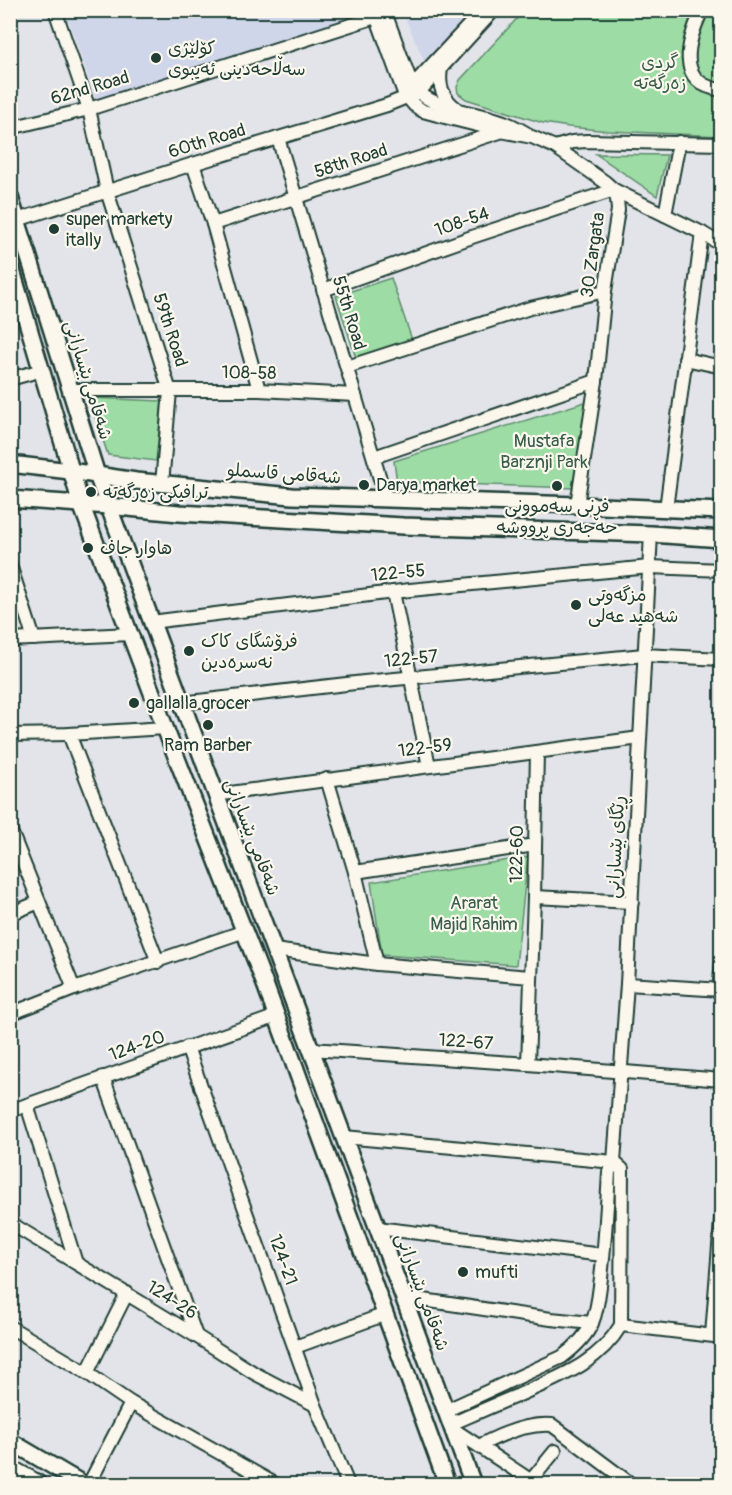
<svg xmlns="http://www.w3.org/2000/svg" width="732" height="1495" viewBox="0 0 732 1495" font-family="Pangolin,'Playpen Sans Arabic',sans-serif">
<style>
.built{fill:#d0d6e9}
.green{fill:#9ddca5;stroke:#5e8c6c;stroke-width:1.5}
.lines{fill:none;stroke-linecap:round;stroke-linejoin:round}
.minor-casing{stroke:#1f3d34;stroke-width:16}
.major-casing{stroke:#1f3d34;stroke-width:20}
.highway-casing{stroke:#1f3d34;stroke-width:22}
.minor{stroke:#fbf7ec;stroke-width:12}
.major{stroke:#fbf7ec;stroke-width:15}
.highway{stroke:#fbf7ec;stroke-width:18}
.poi-dot{fill:#1f3d34;stroke:#fbf7ec;stroke-width:2}
.labels{text-anchor:middle;dominant-baseline:central;stroke-width:4.5;stroke-linejoin:round;paint-order:stroke}
.poi-label{font-size:18px;fill:#1f3d34;stroke:#fbf7ec;text-anchor:start}
.park-label{font-size:18px;fill:#385d4b;stroke:#fbf7ec}
.street-label{font-size:18px;fill:#1f3d34;stroke:#fbf7ec}
</style>
<rect width="100%" height="100%" fill="#e2e4ea"/>
<filter id="ink" filterUnits="userSpaceOnUse"><feTurbulence type="fractalNoise" baseFrequency=".0167" numOctaves="2"/><feDisplacementMap in="SourceGraphic" scale="12" xChannelSelector="R" yChannelSelector="G"/><feConvolveMatrix kernelMatrix="1 2 1 2 8 2 1 2 1" color-interpolation-filters="sRGB"/></filter>
<g filter="url(#ink)">
<g class="built">
<path d="M 361,10 L 364,18 L 96,99 L 65,11 Z"/>
<path d="M 402,11 L 475,11 L 426,65 Z"/>
<path d="M 10,863 L 22,896 L 11,900 L 10,900 Z"/>
</g>
<g class="green">
<path d="M 524,11 L 721,11 L 721,136 L 609,131 L 569,127 L 543,123 L 466,99 L 458,93 L 457,87 L 460,80 Z"/>
<path d="M 596,154 L 667,155 L 657,196 Z"/>
<path d="M 391,278 L 412,340 L 356,358 L 336,296 Z"/>
<path d="M 89,398 L 162,401 L 156,461 L 108,455 Z"/>
<path d="M 585,402 L 575,488 L 397,482 L 394,461 Z"/>
<path d="M 528,857 L 516,965 L 382,955 L 371,882 Z"/>
</g>
<g class="lines">
<g class="minor-casing">
<g id="minor">
<path d="M 55,10 L 89,109 L 107,191 L 170,391 L 162,484"/>
<path d="M 374,10 L 404,93 L 414,105 L 423,111 L 445,117 L 501,131 L 532,137 L 555,147 L 605,182 L 614,190 L 617,199 L 618,210 L 605,291 L 596,381 L 577,505"/>
<path d="M 384,10 L 409,77 C 411,81 413,86 416,89 C 431,108 473,112 495,119 C 506,122 516,127 526,133"/>
<path d="M 454,10 L 460,10"/>
<path d="M 702,10 C 688,40 674,84 722,90"/>
<path d="M 441,69 C 438,85 442,98 456,108"/>
<path d="M 409,92 L 413,85 L 483,10"/>
<path d="M 10,128 L 89,109 L 385,14"/>
<path d="M 278,138 L 386,499"/>
<path d="M 555,147 L 572,142 L 587,141 L 722,144"/>
<path d="M 193,164 L 213,224 L 259,390"/>
<path d="M 665,215 L 679,142"/>
<path d="M 17,220 L 193,164 L 387,105 L 419,92 L 494,10"/>
<path d="M 213,224 L 500,132"/>
<path d="M 323,290 L 472,237 L 614,190 L 702,233 L 722,245"/>
<path d="M 685,359 L 722,367"/>
<path d="M 347,367 L 530,308 L 605,291"/>
<path d="M 10,379 L 42,370"/>
<path d="M 70,390 L 259,390 L 355,395"/>
<path d="M 374,457 L 596,381"/>
<path d="M 666,509 L 702,233"/>
<path d="M 10,565 L 34,639"/>
<path d="M 393,592 L 429,766"/>
<path d="M 151,622 L 410,590 L 650,567 L 722,570"/>
<path d="M 10,640 L 130,634"/>
<path d="M 181,703 L 364,682 L 644,655 L 722,659"/>
<path d="M 69,734 L 158,962"/>
<path d="M 10,735 L 69,734 L 165,728"/>
<path d="M 327,779 L 355,872 L 377,964"/>
<path d="M 215,795 L 640,738"/>
<path d="M 10,829 L 74,989"/>
<path d="M 355,872 L 535,845"/>
<path d="M 534,897 L 632,902"/>
<path d="M 10,914 L 39,902"/>
<path d="M 274,950 L 377,964 L 530,977"/>
<path d="M 627,984 L 722,990"/>
<path d="M 719,990 L 722,962"/>
<path d="M 10,1014 L 74,989 L 245,931"/>
<path d="M 187,1047 L 315,1405 L 348,1484"/>
<path d="M 311,1049 L 528,1064 L 722,1080"/>
<path d="M 528,1064 L 534,897 L 537,752"/>
<path d="M 103,1077 L 196,1336"/>
<path d="M 27,1105 L 76,1263"/>
<path d="M 10,1111 L 277,1016"/>
<path d="M 344,1137 L 614,1162"/>
<path d="M 10,1223 L 196,1336 L 254,1373 L 315,1405"/>
<path d="M 377,1228 L 603,1255"/>
<path d="M 403,1297 L 551,1319 L 592,1323"/>
<path d="M 621,1325 L 722,1337"/>
<path d="M 10,1327 L 87,1373 L 131,1403 L 275,1484"/>
<path d="M 712,1335 L 722,1208"/>
<path d="M 295,1347 L 386,1314"/>
<path d="M 87,1373 L 127,1293"/>
<path d="M 445,1411 L 562,1357 C 574,1348 586,1337 592,1323 C 598,1309 599,1293 601,1278 C 605,1243 607,1207 609,1172 L 614,1162 L 627,984 L 651,534"/>
<path d="M 451,1424 C 474,1414 496,1404 519,1395 C 559,1377 598,1364 621,1325 L 622,1169 L 614,1162"/>
<path d="M 453,1429 L 536,1484"/>
<path d="M 479,1446 C 501,1434 527,1423 552,1425 L 631,1484"/>
<path d="M 89,1484 L 131,1403"/>
<path d="M 528,1484 L 555,1451"/>
</g>
</g>
<g class="major-casing">
<g id="major">
<path d="M 10,197 L 97,475 L 473,1484"/>
<path d="M 10,264 L 81,504 L 169,738 L 266,987 L 447,1484"/>
<path d="M 10,464 L 70,471 L 136,481 L 292,496 L 577,505 L 722,511"/>
<path d="M 10,499 L 108,506 L 179,513 L 403,526 L 651,534 L 722,539"/>
<path d="M 10,1441 L 83,1484"/>
</g>
</g>
<g class="highway-casing">
<path id="highway" d="M 10,1469 L 37,1484"/>
</g>
<use href="#minor" class="minor"/>
<use href="#major" class="major"/>
<use href="#highway" class="highway"/>
</g>
</g>
<g class="poi-dot">
<circle cx="156" cy="58" r="6"/>
<circle cx="54" cy="229" r="6"/>
<circle cx="364" cy="485" r="6"/>
<circle cx="557" cy="486" r="6"/>
<circle cx="91" cy="492" r="6"/>
<circle cx="88" cy="548" r="6"/>
<circle cx="576" cy="605" r="6"/>
<circle cx="189" cy="651" r="6"/>
<circle cx="134" cy="703" r="6"/>
<circle cx="208" cy="725" r="6"/>
<circle cx="463" cy="1272" r="6"/>
</g>
<g class="labels">
<g class="poi-label">
<text x="168" y="48">کۆلێژی<tspan x="168" dy="21">سەڵاحەدینی ئەیبوی</tspan></text>
<text x="66" y="219">super markety<tspan x="66" dy="21">itally</tspan></text>
<text x="376" y="485">Darya market</text>
<text x="103" y="492">ترافیکی زەرگەتە</text>
<text x="557" y="506" text-anchor="middle">فڕنی سەموونی<tspan x="557" dy="21">حەجەری پرووشە</tspan></text>
<text x="100" y="548">هاوار جاف</text>
<text x="588" y="595">مزگەوتی<tspan x="588" dy="21">شەهید عەلی</tspan></text>
<text x="201" y="641">فرۆشگای کاک<tspan x="201" dy="21">نەسرەدین</tspan></text>
<text x="146" y="703">gallalla grocer</text>
<text x="208" y="745" text-anchor="middle">Ram Barber</text>
<text x="475" y="1272">mufti</text>
</g>
<g class="park-label">
<text x="660" y="62">گردی<tspan x="660" dy="21">زەرگەتە</tspan></text>
<text x="544" y="441">Mustafa<tspan x="544" dy="21">Barznji Park</tspan></text>
<text x="474" y="903">Ararat<tspan x="474" dy="21">Majid Rahim</tspan></text>
</g>
<g class="street-label">
<text transform="translate(90 88) rotate(-16)">62nd Road</text>
<text transform="translate(207 141) rotate(-17)">60th Road</text>
<text transform="translate(351 161) rotate(-18)">58th Road</text>
<text transform="translate(462 222) rotate(-19)">108-54</text>
<text transform="translate(593 255) rotate(-82)">30 Zargata</text>
<text transform="translate(349 313) rotate(73)">55th Road</text>
<text transform="translate(170 330) rotate(72)">59th Road</text>
<text transform="translate(249 373) rotate(1)">108-58</text>
<text transform="translate(88 380) rotate(73)">شەقامی بێسارانی</text>
<text transform="translate(284 474) rotate(4)">شەقامی قاسملو</text>
<text transform="translate(398 573) rotate(-6)">122-55</text>
<text transform="translate(411 659) rotate(-6)">122-57</text>
<text transform="translate(425 748) rotate(-7)">122-59</text>
<text transform="translate(252 837) rotate(69)">شەقامی بێسارانی</text>
<text transform="translate(616 847) rotate(-87)">ڕێگای بێسارانی</text>
<text transform="translate(517 854) rotate(-89)">122-60</text>
<text transform="translate(466 1042) rotate(4)">122-67</text>
<text transform="translate(137 1046) rotate(-20)">124-20</text>
<text transform="translate(283 1260) rotate(70)">124-21</text>
<text transform="translate(422 1292) rotate(70)">شەقامی بێسارانی</text>
<text transform="translate(172 1300) rotate(32)">124-26</text>
</g>
</g>
<rect width="732" height="1495" fill="none" stroke="#fbf7ec" stroke-width="36"/>
<rect x="18" y="18" width="696" height="1459" fill="none" stroke="#1f3d34" stroke-width="2" filter="url(#ink)"/>
</svg>
